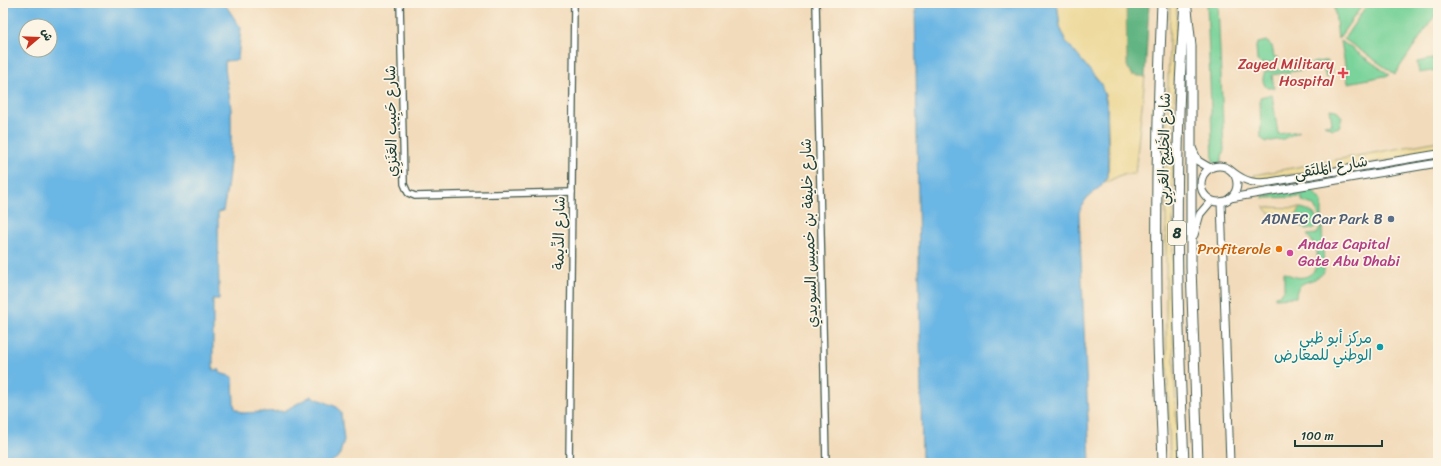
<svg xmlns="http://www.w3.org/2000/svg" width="1441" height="466" viewBox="0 0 1441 466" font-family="Sriracha,'Playpen Sans Arabic',sans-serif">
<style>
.green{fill:#79d39a;stroke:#4c8867}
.forest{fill:#62b582;stroke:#40795b}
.sand{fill:#eeda9e;stroke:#868c69}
.water{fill:#6bb6e4;stroke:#457a8c;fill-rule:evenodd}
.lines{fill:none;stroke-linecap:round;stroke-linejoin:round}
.minor-casing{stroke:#3f5548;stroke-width:8}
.tertiary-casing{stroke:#3f5548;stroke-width:9}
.primary-casing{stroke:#3f5548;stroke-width:11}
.trunk-casing{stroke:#3f5548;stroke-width:11}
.minor{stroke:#fff;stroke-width:5.5}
.tertiary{stroke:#fff;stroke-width:7}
.primary{stroke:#fff;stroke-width:9}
.trunk{stroke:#fff;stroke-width:9}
.health-dot{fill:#e0444e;stroke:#fcf5e5;stroke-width:1.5}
.service-dot{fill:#5c6f8a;stroke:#fcf5e5;stroke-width:1.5}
.food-dot{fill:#e8710a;stroke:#fcf5e5;stroke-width:1.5}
.hotel-dot{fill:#d1479c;stroke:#fcf5e5;stroke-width:1.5}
.culture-dot{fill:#0f9aa8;stroke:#fcf5e5;stroke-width:1.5}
.labels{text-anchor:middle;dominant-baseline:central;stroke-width:3.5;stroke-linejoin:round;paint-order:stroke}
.shield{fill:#fcf5e5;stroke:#617469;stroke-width:1}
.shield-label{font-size:14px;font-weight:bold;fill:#1f3d34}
.health-label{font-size:15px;fill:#be3a42;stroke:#fcf5e5;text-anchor:end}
.street-label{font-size:15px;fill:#1f3d34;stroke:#fcf5e5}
.service-label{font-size:15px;fill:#4e5e75;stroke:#fcf5e5;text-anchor:end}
.hotel-label{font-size:15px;fill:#b23c85;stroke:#fcf5e5;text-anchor:start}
.food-label{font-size:15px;fill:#c56008;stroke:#fcf5e5;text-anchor:end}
.culture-label{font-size:15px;fill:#0d838f;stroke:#fcf5e5;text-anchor:end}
</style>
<rect width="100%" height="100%" fill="#fcf5e5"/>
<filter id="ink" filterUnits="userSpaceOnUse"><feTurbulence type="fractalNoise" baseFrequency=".025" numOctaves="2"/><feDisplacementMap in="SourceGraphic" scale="8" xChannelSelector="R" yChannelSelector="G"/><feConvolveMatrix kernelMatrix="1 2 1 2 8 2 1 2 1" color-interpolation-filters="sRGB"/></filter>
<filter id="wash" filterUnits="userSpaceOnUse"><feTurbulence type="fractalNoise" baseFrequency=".012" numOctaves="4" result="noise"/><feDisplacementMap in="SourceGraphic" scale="16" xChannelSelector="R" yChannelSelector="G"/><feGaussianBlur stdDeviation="0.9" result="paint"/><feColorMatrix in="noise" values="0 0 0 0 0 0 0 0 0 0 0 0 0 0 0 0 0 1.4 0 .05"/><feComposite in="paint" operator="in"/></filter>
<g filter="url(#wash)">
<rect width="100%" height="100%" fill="#f2dbbb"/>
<g class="green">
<path d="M 1207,3 L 1218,3 L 1224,150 L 1221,161 L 1218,164 L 1213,162 Z"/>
<path d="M 1334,3 L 1364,3 L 1338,39 Z"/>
<path d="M 1368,3 L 1438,3 L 1438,11 L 1395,74 L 1344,39 Z"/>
<path d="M 1266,41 L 1272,46 L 1274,57 L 1278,57 L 1279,62 L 1262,64 L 1257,61 L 1256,46 L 1258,43 Z"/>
<path d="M 1341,41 L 1390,75 L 1348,83 Z"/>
<path d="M 1437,58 L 1438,70 L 1419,73 L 1417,62 Z"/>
<path d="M 1323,61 L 1328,61 L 1332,71 L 1331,75 L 1326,78 L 1323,66 L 1272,75 L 1274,88 L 1267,88 C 1262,83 1262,78 1265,72 Z"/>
<path d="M 1272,94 L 1278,134 L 1300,131 L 1283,139 L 1266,142 L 1261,138 L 1260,97 Z"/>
<path d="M 1330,109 L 1336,110 L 1342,117 L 1339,127 L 1333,129 L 1324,125 L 1332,124 Z"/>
<path d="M 1310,188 L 1322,202 L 1322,220 L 1313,205 L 1302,201 L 1302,197 L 1263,198 L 1263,195 Z"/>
<path d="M 1301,208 C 1310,210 1318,214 1317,224 L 1314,229 L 1305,230 L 1294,218 Z"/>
<path d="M 1322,225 L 1324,272 C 1314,285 1297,277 1296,297 L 1275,298 L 1275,296 L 1279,295 L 1284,290 L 1284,272 C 1312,290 1330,260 1307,235 L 1317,234 Z"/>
</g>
<path class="forest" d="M 1126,3 L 1149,3 L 1145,77 L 1131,75 L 1127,66 Z"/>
<g class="sand">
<path d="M 1057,3 L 1126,3 L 1127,66 L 1131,75 L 1145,77 L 1135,174 L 1123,174 L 1105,183 L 1108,176 L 1109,152 L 1107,105 L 1105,94 L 1065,40 L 1060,26 Z"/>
<path d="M 1170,3 L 1177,3 L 1173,163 L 1173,331 L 1178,463 L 1170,463 L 1166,330 L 1166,163 Z"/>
<path d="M 1438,141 L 1438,153 L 1255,180 L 1254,175 Z"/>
<path d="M 1263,207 L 1301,208 L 1294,218 L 1281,214 L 1269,213 Z"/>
</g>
<g class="water">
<path d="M 3,3 L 224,3 L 241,28 L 238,60 L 225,61 C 225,78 230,93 231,110 C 232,145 230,177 223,211 L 218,212 L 219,299 L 213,299 L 213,370 L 220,370 L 220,373 L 233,377 L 234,403 L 235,408 L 242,413 L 284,411 L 311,396 L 337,407 L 341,413 L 344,440 L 339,457 L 329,463 L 243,461 L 239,463 L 3,463 ZM 26,26 L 50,26 L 50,50 L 26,50 Z"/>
<path d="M 915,3 L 1057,3 L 1060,26 L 1065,40 L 1101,84 L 1107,105 L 1108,176 C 1101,192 1084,193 1079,213 L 1090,463 L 922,463 Z"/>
</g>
</g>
<g filter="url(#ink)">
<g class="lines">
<g class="minor-casing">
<g id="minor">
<path d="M 400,3 L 404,184 L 408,193 L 415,196 L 572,192"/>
<path d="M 816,3 L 826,463"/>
<path d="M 569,463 L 574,3"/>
</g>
</g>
<g class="tertiary-casing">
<g id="tertiary">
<path d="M 1193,150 L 1198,161 L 1210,168"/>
<circle cx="1219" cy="184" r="18"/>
<path d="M 1234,173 C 1246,182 1255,184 1270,182 L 1438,154"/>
<path d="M 1230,198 L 1438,163"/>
<path d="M 1221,202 L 1230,463"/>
<path d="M 1194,235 L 1200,214 L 1211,201"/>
</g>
</g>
<g class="primary-casing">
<path id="primary" d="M 1187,9 L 1191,46 L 1191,267 L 1198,463"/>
</g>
<g class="trunk-casing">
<g id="trunk">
<path d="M 1162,3 C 1157,116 1155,229 1158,342 C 1159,382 1162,423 1163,463"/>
<path d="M 1184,463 C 1177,310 1173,156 1185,3"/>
</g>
</g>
<use href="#minor" class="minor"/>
<use href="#tertiary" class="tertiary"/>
<use href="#primary" class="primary"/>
<use href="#trunk" class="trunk"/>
</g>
</g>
<path class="health-dot" d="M1341 67h4v4h4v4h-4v4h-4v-4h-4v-4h4z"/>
<circle class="service-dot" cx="1391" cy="219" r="4"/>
<circle class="food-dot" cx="1279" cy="249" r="4"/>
<circle class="hotel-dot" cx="1290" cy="253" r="4"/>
<circle class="culture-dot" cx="1380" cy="347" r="4"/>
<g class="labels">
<rect class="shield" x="1168" y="221" width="18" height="24" rx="3"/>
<g class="shield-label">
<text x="1177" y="233">8</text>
</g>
<g class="health-label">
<text x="1334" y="64">Zayed Military<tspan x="1334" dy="17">Hospital</tspan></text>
</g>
<g class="street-label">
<text transform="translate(391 121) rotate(-91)">شارع حَبِيب العَنَزِي</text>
<text transform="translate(1164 149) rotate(-89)">شارع الخَلِيج العَربِي</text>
<text transform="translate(1331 167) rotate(-10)">شارع المُلتَقى</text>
<text transform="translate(559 233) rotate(-89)">شارع الدِّيمة</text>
<text transform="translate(809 233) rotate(-92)">شارع خليفة بن خميس السويدي</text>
</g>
<g class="service-label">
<text x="1383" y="219">ADNEC Car Park B</text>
</g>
<g class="hotel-label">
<text x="1298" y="244">Andaz Capital<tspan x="1298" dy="17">Gate Abu Dhabi</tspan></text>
</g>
<g class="food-label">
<text x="1271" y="249">Profiterole</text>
</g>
<g class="culture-label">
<text x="1372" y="338">مركز أبو ظبي<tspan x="1372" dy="17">الوطني للمعارض</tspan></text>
</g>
</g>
<rect width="1441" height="466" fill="none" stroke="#fcf5e5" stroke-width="16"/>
<g transform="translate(38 38) rotate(71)"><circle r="19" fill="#fcf5e5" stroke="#a4ab9e"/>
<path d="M0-3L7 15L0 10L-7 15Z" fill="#c8321e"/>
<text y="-6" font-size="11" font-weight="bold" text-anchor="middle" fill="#1f3d34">ش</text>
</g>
<path d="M1295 440v6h87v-6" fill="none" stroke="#1f3d34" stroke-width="2"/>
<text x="1301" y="440" font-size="12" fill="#1f3d34" stroke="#fcf5e5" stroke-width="3" paint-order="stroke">100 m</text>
</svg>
